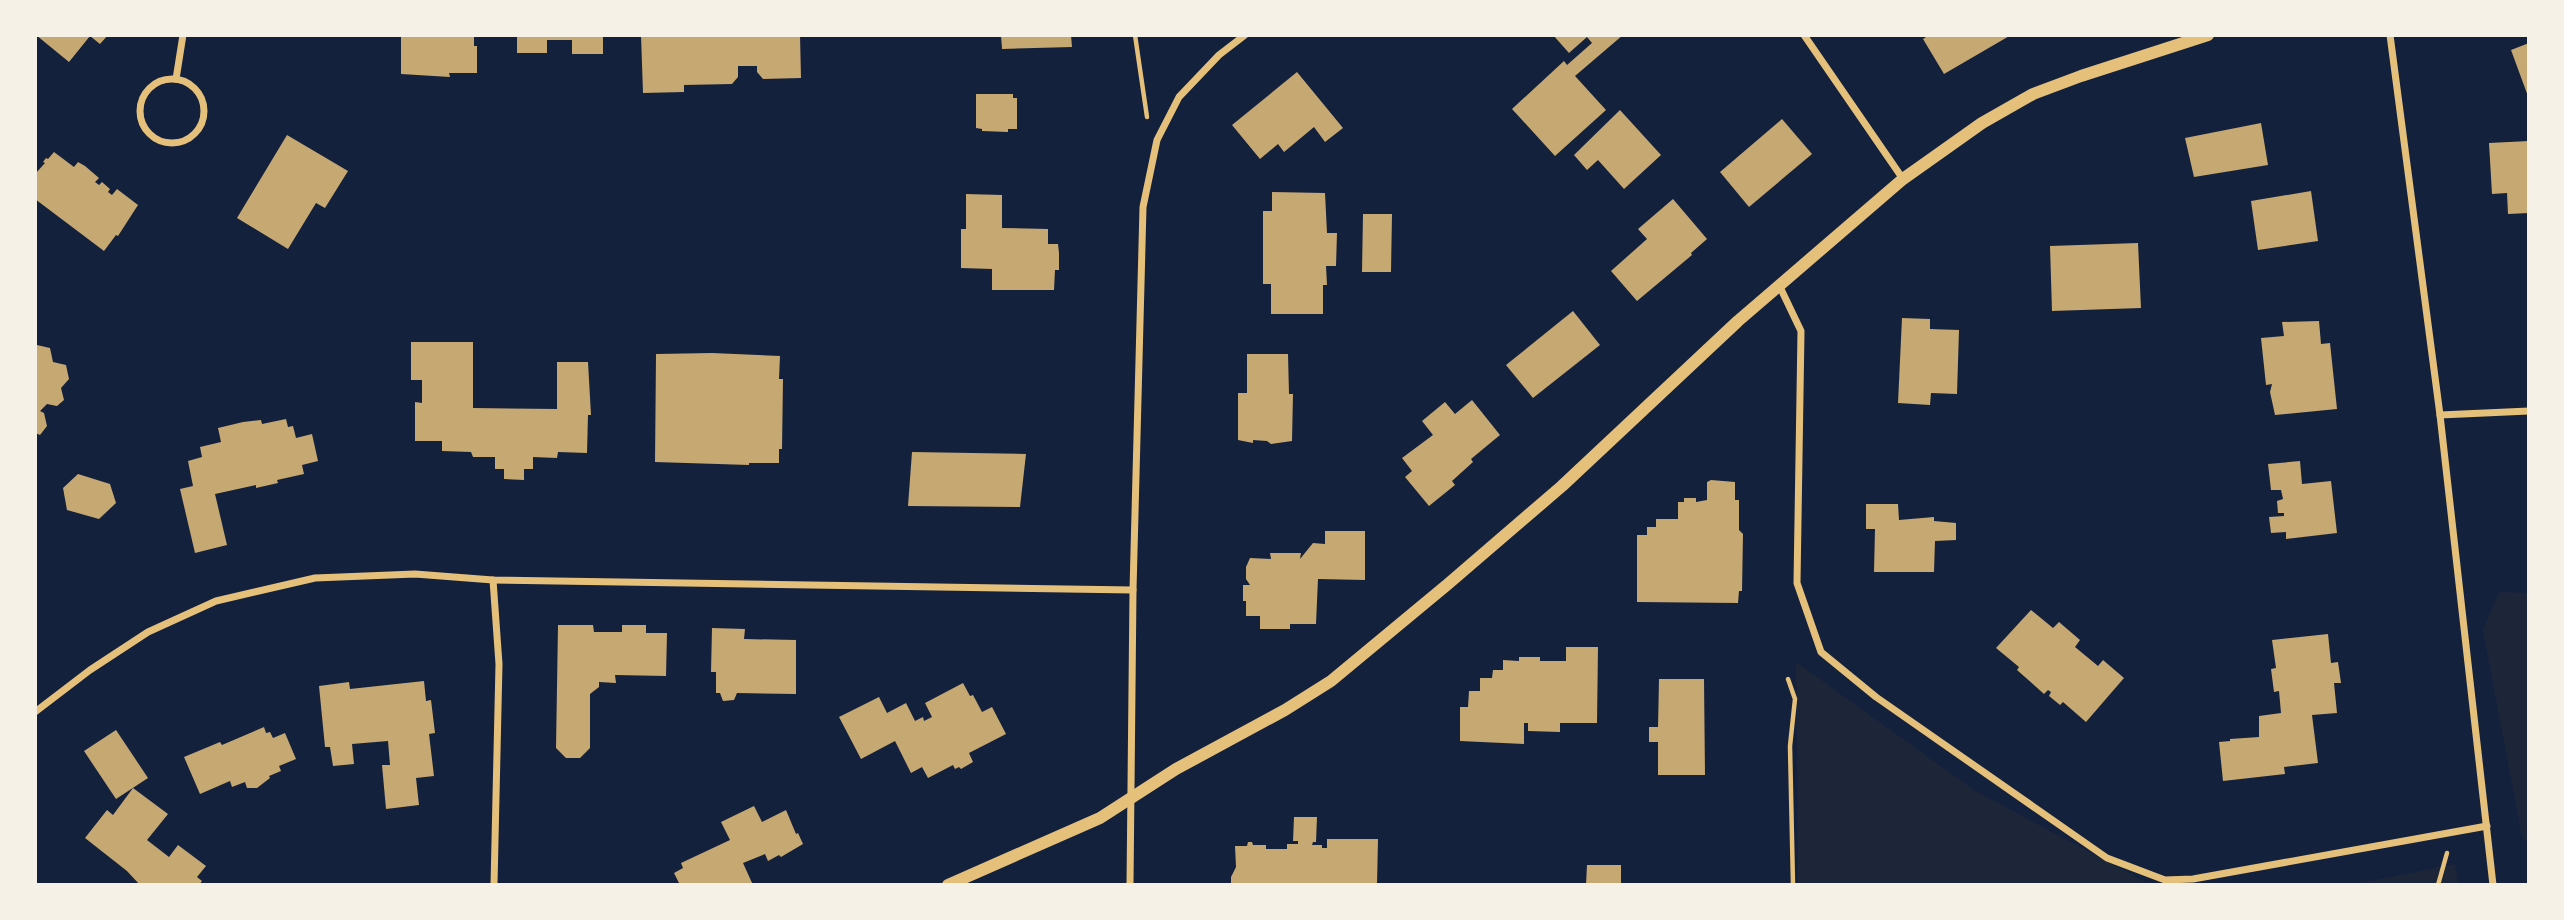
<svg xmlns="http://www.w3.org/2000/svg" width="2564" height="920" viewBox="0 0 2564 920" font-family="'Varela Round',sans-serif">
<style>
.green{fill:#1d2539}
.building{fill:#c6a872}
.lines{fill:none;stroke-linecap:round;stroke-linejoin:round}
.path{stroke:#e5c07b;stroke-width:4.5}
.minor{stroke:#e5c07b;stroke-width:7}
.tertiary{stroke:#e5c07b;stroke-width:12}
</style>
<rect width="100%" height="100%" fill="#14213d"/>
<g class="green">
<path d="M 2499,592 L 2529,593 L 2529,845 L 2522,837 L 2483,630 Z"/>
<path d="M 1796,662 L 1974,790 L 2151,885 L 1798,885 Z"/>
<path d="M 2455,864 L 2458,885 L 2351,885 Z"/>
</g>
<g class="building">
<path d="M 36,35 L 108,35 L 100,44 L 90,36 L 69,62 Z"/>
<path d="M 401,35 L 474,35 L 474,46 L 477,46 L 477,73 L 449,73 L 450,77 L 401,74 Z"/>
<path d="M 517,35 L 603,35 L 603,54 L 572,54 L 572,40 L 547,40 L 547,53 L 517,53 Z"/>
<path d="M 641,35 L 800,35 L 801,78 L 763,79 L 757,72 L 757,66 L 738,66 L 738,77 L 732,84 L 684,85 L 684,92 L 643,93 Z"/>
<path d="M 1001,35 L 1071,35 L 1072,47 L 1002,49 Z"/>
<path d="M 1553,35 L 1623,35 L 1575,76 L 1606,110 L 1555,156 L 1512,109 L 1564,61 L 1567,65 L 1592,43 L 1587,37 L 1569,53 Z"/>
<path d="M 1929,35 L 2011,35 L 1944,74 L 1923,39 Z"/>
<path d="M 2529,43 L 2529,99 L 2511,50 Z"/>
<path d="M 1297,72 L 1343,128 L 1325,142 L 1314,127 L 1284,152 L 1278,144 L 1260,159 L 1232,125 Z"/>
<path d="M 976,94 L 1013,94 L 1013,98 L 1017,98 L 1017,129 L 1008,129 L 1008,132 L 982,131 L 982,129 L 976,128 Z"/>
<path d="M 1620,110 L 1661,155 L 1624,189 L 1598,160 L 1587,170 L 1574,155 Z"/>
<path d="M 1782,119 L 1812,154 L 1749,207 L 1720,172 Z"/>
<path d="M 2261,123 L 2268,165 L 2194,177 L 2185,138 Z"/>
<path d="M 287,135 L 348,171 L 325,208 L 316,203 L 288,249 L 237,218 Z"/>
<path d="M 2529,141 L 2529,213 L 2508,214 L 2507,193 L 2492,194 L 2489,143 Z"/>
<path d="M 54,152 L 74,167 L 78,162 L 85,166 L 99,178 L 95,182 L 99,185 L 102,182 L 110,189 L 108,192 L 112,195 L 117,189 L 138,205 L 118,236 L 116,235 L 104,251 L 35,199 L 35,174 L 45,163 L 43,162 L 46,158 L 48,159 Z"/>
<path d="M 2311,191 L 2318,241 L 2258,250 L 2251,201 Z"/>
<path d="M 1272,192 L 1325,193 L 1327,233 L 1337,233 L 1336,266 L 1326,266 L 1327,285 L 1323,285 L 1323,314 L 1271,314 L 1271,284 L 1263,284 L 1263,211 L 1272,211 Z"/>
<path d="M 966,194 L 1002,195 L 1002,228 L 1048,229 L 1048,244 L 1058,244 L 1059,253 L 1059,270 L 1055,270 L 1054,290 L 992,290 L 992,269 L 961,268 L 961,229 L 966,229 Z"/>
<path d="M 1673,199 L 1707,239 L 1691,253 L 1692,255 L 1637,301 L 1611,271 L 1647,239 L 1638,229 Z"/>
<path d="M 1363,214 L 1392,214 L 1391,272 L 1362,272 Z"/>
<path d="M 2138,243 L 2141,308 L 2052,311 L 2050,246 Z"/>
<path d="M 1573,311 L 1600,345 L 1533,398 L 1506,365 Z"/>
<path d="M 1902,318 L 1930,319 L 1930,329 L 1959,330 L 1957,394 L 1931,393 L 1930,405 L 1898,403 Z"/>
<path d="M 2319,321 L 2321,344 L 2330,343 L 2337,409 L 2275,415 L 2270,392 L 2272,384 L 2266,385 L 2261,338 L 2284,336 L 2282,322 Z"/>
<path d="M 411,342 L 473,342 L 473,408 L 557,409 L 557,362 L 588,362 L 591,415 L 588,415 L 587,453 L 558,452 L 557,458 L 533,457 L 533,469 L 524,469 L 524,480 L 504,479 L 504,469 L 495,469 L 495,457 L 473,457 L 471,452 L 442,451 L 442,441 L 415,441 L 415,402 L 422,403 L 422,380 L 411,380 Z"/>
<path d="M 37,345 L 50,348 L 53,362 L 66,365 L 69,379 L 61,388 L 64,400 L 57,406 L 47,404 L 40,411 L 44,413 L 47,426 L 40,435 L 35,433 L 35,347 Z"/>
<path d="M 712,353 L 780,356 L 779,379 L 783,379 L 782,449 L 779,449 L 779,463 L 749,463 L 749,465 L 655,462 L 656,354 Z"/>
<path d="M 1247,354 L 1288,354 L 1289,394 L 1293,394 L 1292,441 L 1271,444 L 1267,441 L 1253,440 L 1253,443 L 1238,440 L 1238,393 L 1247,393 Z"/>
<path d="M 1472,400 L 1500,435 L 1471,459 L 1473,462 L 1452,481 L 1455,485 L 1429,506 L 1405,477 L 1412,471 L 1402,458 L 1433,435 L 1422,421 L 1445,402 L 1455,414 Z"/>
<path d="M 286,419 L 288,427 L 293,426 L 296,438 L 312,434 L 318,461 L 302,465 L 304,474 L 277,480 L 278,483 L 256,488 L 256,485 L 215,494 L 227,545 L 195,553 L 180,489 L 193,486 L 188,461 L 202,457 L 200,447 L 221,442 L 218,428 L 243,422 L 261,420 L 262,424 Z"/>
<path d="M 912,452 L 1026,454 L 1020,507 L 908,506 Z"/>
<path d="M 2300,461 L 2302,484 L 2331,481 L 2337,533 L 2286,539 L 2286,532 L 2271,533 L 2269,517 L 2284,516 L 2284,513 L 2278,513 L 2277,501 L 2283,499 L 2281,490 L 2271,490 L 2268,464 Z"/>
<path d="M 78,474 L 110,484 L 116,503 L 99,519 L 67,510 L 63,488 Z"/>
<path d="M 1711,480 L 1735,482 L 1735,500 L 1739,500 L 1739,530 L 1743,534 L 1742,591 L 1739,591 L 1738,603 L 1637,602 L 1637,535 L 1647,535 L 1647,527 L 1656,527 L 1656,519 L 1678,519 L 1678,502 L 1684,502 L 1684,498 L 1696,498 L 1696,502 L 1707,500 L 1707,482 Z"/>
<path d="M 1866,504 L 1898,504 L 1899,520 L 1934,517 L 1934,521 L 1956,523 L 1956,540 L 1935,541 L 1934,572 L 1874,572 L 1875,529 L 1866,529 Z"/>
<path d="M 1325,531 L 1365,531 L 1365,580 L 1318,579 L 1316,624 L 1290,624 L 1290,629 L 1260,629 L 1260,616 L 1246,616 L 1246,601 L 1243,601 L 1243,585 L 1250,585 L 1246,579 L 1246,567 L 1250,558 L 1271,559 L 1270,553 L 1301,553 L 1300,559 L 1313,543 L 1325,544 Z"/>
<path d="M 2031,610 L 2053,628 L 2059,622 L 2080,640 L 2075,647 L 2098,666 L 2103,660 L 2124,678 L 2086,722 L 2063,702 L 2060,705 L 2049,696 L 2051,692 L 2048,690 L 2044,694 L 2017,670 L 2019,667 L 1996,648 Z"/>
<path d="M 558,625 L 593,625 L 594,632 L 622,632 L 622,625 L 646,625 L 646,633 L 667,633 L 666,676 L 615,675 L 616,683 L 599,682 L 599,687 L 590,694 L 590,748 L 580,758 L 566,758 L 556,748 Z"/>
<path d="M 712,628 L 745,629 L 744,639 L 796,640 L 796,694 L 737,693 L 734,700 L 723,701 L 720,693 L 716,693 L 716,672 L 711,672 Z"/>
<path d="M 2328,634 L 2331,663 L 2338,662 L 2341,683 L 2334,683 L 2337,713 L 2312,715 L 2318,763 L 2284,767 L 2285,774 L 2223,781 L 2219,742 L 2230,741 L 2230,739 L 2259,737 L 2259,716 L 2281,713 L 2279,691 L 2274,692 L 2271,669 L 2276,668 L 2272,640 Z"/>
<path d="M 1566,647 L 1598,647 L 1597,723 L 1560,723 L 1560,732 L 1528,731 L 1528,723 L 1524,723 L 1524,744 L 1460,741 L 1460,707 L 1468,707 L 1469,691 L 1480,691 L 1480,678 L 1492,678 L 1493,670 L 1503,670 L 1503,660 L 1519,661 L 1519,657 L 1540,657 L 1540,661 L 1566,661 Z"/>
<path d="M 1659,679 L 1704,679 L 1705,775 L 1658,775 L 1658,742 L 1649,742 L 1649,727 L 1658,727 Z"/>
<path d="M 424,681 L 426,701 L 431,700 L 435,733 L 429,734 L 434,776 L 416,778 L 419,805 L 386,809 L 382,765 L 390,765 L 388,741 L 352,744 L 354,764 L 333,766 L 330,747 L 325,747 L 319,686 L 349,682 L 350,689 Z"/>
<path d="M 963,683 L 970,696 L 973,695 L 982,712 L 992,707 L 1006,734 L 969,753 L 973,762 L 961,769 L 959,767 L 955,769 L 953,765 L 928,778 L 922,767 L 911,773 L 895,741 L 861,759 L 839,717 L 879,697 L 887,713 L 906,703 L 915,721 L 923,717 L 924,721 L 932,717 L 925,703 Z"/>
<path d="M 264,727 L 266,733 L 270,732 L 273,738 L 285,733 L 296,759 L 279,766 L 281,771 L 269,776 L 270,778 L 257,788 L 247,788 L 245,782 L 232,787 L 230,781 L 200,794 L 184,757 L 220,742 L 222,745 Z"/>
<path d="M 116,730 L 148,778 L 116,799 L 84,751 Z"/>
<path d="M 133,788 L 168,814 L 147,840 L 169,857 L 178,845 L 206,866 L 197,877 L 202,881 L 199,885 L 140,885 L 127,871 L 85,838 L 107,810 L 113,815 Z"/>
<path d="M 754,806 L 762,822 L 786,810 L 796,834 L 798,833 L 803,844 L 781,857 L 779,855 L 768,861 L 765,854 L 743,863 L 753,885 L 680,885 L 674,873 L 683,868 L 681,863 L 730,840 L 721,822 Z"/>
<path d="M 1294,817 L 1317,817 L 1316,842 L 1313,842 L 1312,845 L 1322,845 L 1322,848 L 1327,848 L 1327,839 L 1378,839 L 1377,885 L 1231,885 L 1231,877 L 1236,867 L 1235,846 L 1247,846 L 1248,842 L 1252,842 L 1253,845 L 1266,845 L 1266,849 L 1287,849 L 1287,844 L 1298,844 L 1298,841 L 1293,841 Z"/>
<path d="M 1587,865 L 1621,865 L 1621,885 L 1586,885 Z"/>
</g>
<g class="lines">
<g class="path">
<path d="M 1135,35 L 1147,117"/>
<path d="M 1788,679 L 1795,699 L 1790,746 L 1793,885"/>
<path d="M 2438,885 L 2447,853"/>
</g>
<g class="minor">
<path d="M 1804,35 L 1903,179"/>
<path d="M 2390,35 L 2440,415 L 2493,885"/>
<path d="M 176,79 L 183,35"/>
<circle cx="172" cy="111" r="32"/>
<path d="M 1780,287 L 1801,331 L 1797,583 L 1821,652 L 1876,697 L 2107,858 L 2165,880 L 2193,879 L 2487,826"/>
<path d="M 2440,415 L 2529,411"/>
<path d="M 493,580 L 499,664 L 494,885"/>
<path d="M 35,712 L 90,670 L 148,632 L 216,601 L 315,578 L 415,574 L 493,580 L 1133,590"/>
<path d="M 1130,885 L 1133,590 L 1143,207 L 1157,140 L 1179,97 L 1219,55 L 1245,35"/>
</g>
<path class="tertiary" d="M 948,885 L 1100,818 L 1176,769 L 1285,710 L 1331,681 L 1448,584 L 1562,486 L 1738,321 L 1903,179 L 1982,123 L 2033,94 L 2081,76 L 2208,35"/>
</g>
<rect width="2564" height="920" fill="none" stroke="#f6f1e7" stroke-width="74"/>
</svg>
